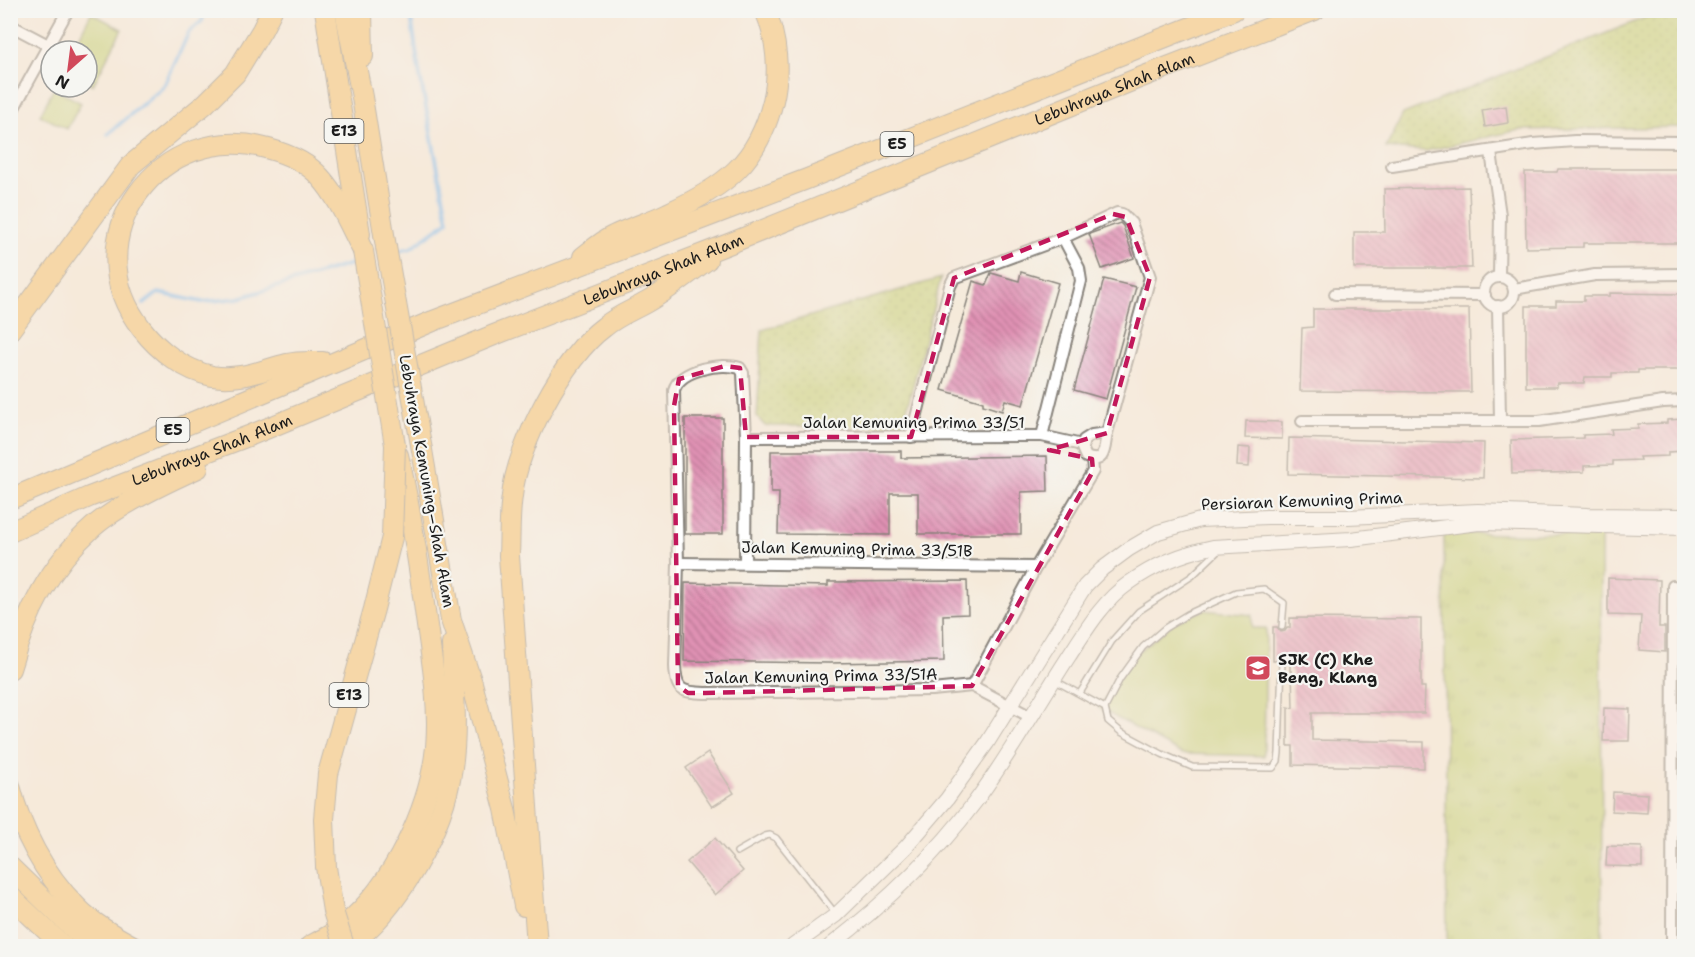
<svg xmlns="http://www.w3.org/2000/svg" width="1695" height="957" viewBox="0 0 1695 957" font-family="'Shantell Sans',sans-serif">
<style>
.grass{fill:url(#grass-tufts);stroke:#6e7647;stroke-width:1.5}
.park{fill:url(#park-dots);stroke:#6e7647;stroke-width:1.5}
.garden{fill:#c1d072;stroke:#6e7647;stroke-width:1.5}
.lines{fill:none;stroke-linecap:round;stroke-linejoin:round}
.stream{stroke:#7dbbf0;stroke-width:4}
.building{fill:url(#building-back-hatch)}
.service-casing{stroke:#88837b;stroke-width:8}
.minor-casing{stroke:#88837b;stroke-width:14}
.tertiary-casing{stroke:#88837b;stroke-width:16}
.motorway-casing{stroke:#88837b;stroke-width:22}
.service{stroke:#fff;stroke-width:5}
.minor{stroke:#fff;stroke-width:10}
.tertiary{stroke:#fff;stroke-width:14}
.motorway{stroke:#f5c16b;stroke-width:20}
.motorway-bridge-casing{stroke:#88837b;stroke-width:22;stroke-linecap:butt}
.motorway-bridge{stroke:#f5c16b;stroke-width:20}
.marked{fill:none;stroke:#c2185b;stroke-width:4.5;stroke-dasharray:12 8;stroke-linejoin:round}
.labels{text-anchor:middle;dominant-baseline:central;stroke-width:4.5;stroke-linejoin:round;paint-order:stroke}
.shield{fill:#f6f6f2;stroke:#5d5d5c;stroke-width:1.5}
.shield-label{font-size:15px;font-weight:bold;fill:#1c1c1c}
.street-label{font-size:16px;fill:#1c1c1c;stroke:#f6f6f2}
.poi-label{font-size:16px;font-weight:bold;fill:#1c1c1c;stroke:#f6f6f2;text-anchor:start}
</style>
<defs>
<pattern id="grass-tufts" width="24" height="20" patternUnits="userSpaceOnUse" patternTransform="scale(1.5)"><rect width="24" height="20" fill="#c1d072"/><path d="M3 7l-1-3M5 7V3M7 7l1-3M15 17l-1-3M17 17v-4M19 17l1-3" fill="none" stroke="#a5b262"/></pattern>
<pattern id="park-dots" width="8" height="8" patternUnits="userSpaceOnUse" patternTransform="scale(1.5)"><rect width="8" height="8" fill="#c1d072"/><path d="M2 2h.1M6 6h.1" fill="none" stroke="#a5b262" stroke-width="1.8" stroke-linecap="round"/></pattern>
<pattern id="building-back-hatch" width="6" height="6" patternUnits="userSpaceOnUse" patternTransform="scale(1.5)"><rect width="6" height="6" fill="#e092b4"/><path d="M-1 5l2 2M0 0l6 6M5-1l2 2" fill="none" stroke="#b57692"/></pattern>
</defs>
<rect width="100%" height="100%" fill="#f6f6f2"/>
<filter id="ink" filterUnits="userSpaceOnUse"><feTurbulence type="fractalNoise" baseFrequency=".0167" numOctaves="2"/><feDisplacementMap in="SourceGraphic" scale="12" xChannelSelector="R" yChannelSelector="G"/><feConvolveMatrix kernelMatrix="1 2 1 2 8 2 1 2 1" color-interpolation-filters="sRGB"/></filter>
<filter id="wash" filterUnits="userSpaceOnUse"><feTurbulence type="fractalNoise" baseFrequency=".008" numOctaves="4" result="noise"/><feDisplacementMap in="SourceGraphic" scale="24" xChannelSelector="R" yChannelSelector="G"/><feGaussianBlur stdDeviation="1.35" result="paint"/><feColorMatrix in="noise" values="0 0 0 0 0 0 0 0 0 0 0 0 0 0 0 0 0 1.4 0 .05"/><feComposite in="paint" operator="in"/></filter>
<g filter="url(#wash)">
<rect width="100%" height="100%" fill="#f5eada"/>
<path class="grass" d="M 1444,533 L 1601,535 L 1602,946 L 1447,946 Z"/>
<g class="park">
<path d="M 1662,11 L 1684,11 L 1684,127 L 1519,130 L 1426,151 L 1386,148 L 1403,114 Z"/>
<path d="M 941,278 L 903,424 L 894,427 L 765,426 L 757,417 L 762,330 Z"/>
</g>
<g class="garden">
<path d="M 91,13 L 122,29 L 93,85 L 87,82 L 87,51 L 72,51 Z"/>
<path d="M 54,88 L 81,103 L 67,129 L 40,115 Z"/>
<path d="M 1204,610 L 1252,615 L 1252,628 L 1266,628 L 1264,756 L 1182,754 L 1099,708 L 1134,655 L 1175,622 Z"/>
</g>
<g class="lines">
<g class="stream">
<path d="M 108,134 L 164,86 L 189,32 L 202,21 L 205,10"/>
<path d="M 394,252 L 411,248 L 448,221 L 419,71 L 410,10"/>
<path d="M 144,304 L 158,293 L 202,302 L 239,298 L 358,262"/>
</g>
</g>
<g id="blocks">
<g class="building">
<path d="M 1506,106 L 1508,123 L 1485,127 L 1482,110 Z"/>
<path d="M 1558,169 L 1684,169 L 1684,243 L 1583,243 L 1583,247 L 1526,248 L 1525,172 L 1557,172 Z"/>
<path d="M 1469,187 L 1472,268 L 1354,268 L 1354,232 L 1385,232 L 1384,189 Z"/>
<path d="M 1120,223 L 1123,226 L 1134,258 L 1102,269 L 1089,234 Z"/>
<path d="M 1021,272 L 1058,283 L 1023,405 L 1005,400 L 1002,411 L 983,405 L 983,402 L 942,390 L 973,281 L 986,285 L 991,273 L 1019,281 Z"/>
<path d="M 1104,279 L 1136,287 L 1106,399 L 1074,390 Z"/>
<path d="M 1610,293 L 1684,294 L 1684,370 L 1638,370 L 1638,373 L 1612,373 L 1612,377 L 1585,377 L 1584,383 L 1557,383 L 1557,387 L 1526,387 L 1526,306 L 1556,306 L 1556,301 L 1584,301 L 1584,296 L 1610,296 Z"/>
<path d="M 1313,309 L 1469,309 L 1471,392 L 1300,391 L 1302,328 L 1313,327 Z"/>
<rect x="685" y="418" width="38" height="116"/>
<path d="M 1684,419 L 1684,451 L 1668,452 L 1668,456 L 1639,457 L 1640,460 L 1613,461 L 1613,465 L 1584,466 L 1584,472 L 1512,474 L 1511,440 L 1583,438 L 1583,435 L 1612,434 L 1611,429 L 1638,428 L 1638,424 L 1667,423 L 1667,420 Z"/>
<path d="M 1246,421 L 1282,422 L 1282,439 L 1245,438 Z"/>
<path d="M 1289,438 L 1484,443 L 1483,478 L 1288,474 Z"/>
<path d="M 1238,447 L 1250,448 L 1249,467 L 1237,466 Z"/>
<path d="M 771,451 L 901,451 L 901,458 L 1047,456 L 1048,491 L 1021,492 L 1021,534 L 918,534 L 918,493 L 890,493 L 890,535 L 778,534 L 779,493 L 771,493 Z"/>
<path d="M 1608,578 L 1660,580 L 1659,627 L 1665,627 L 1665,652 L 1639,650 L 1641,616 L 1608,615 Z"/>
<path d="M 967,581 L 968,614 L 943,615 L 944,661 L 829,663 L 684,661 L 685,583 L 828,586 L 828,582 Z"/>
<path d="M 1290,618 L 1421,619 L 1421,687 L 1425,687 L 1424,713 L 1312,713 L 1312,740 L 1424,742 L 1424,768 L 1293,765 L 1293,746 L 1288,746 L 1288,707 L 1293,708 L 1292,671 L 1290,671 L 1290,661 L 1287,661 L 1284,657 L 1279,657 L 1277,661 L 1273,661 L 1273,627 L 1277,627 L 1281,632 L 1285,631 L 1287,628 L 1290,628 Z"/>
<path d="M 1604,708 L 1630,709 L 1629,741 L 1603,741 Z"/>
<path d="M 708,753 L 734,793 L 712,807 L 686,768 Z"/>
<path d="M 1613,792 L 1648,794 L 1647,813 L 1612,811 Z"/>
<path d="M 715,838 L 743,871 L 715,895 L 687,862 Z"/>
<path d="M 1607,846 L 1642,847 L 1642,867 L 1606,866 Z"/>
</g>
</g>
</g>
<g filter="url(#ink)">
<use href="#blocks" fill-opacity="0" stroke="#88837b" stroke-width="1.5"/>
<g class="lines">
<g class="service-casing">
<g id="service">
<path d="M 1282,627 L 1284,603 L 1264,589 L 1236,592 L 1188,614 L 1165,628 L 1143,647 L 1120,679 L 1105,708 L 1108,721 L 1121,732 L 1162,754 L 1192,767 L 1273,768 L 1278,761 L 1279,753 L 1282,661"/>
<path d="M 1054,680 L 1105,708"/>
<path d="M 1080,693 L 1112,641 L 1139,611 L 1192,576 L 1219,550"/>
<path d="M 737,852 L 765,836 L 770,835 L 776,838 L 835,913"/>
</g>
</g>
<g class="minor-casing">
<g id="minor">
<path d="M 10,25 L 48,45"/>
<path d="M 10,115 L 68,10"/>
<path d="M 1491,152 L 1500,215 L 1499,277"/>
<path d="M 1392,166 L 1533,144 L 1575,141 L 1684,142"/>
<circle cx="1499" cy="292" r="15"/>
<path d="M 1514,289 L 1595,275 L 1684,274"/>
<path d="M 1335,294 L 1485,295"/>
<path d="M 1498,306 L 1500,420"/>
<path d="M 1302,421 L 1539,421 L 1663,402 L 1684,401"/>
<path d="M 1107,433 C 1104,445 1107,466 1086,457 L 1082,448 L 1084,440 L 1092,435 Z"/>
<path d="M 1042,436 L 1081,281 L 1079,268 L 1063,238"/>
<path d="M 746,437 L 1042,436 L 1082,445"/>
<path d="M 911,437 L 950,286 L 954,278 L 1063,238 L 1117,213 L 1122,214 L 1131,223 L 1150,277 L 1107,433"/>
<path d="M 678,563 L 1036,567"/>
<path d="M 745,563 L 746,437 L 743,373 L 740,368 C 722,362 680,369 674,390 L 678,563 L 675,666 C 676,691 681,692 705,693 L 932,690 L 972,686"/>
<path d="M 972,686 L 1036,567 L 1093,471 L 1092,459"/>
<path d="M 972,686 L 1031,717"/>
<path d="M 1672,946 L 1673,586"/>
</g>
</g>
<g class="tertiary-casing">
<g id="tertiary">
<path d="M 793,946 L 836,915 L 906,847 L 947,799 L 987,743 L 1085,586 L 1102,569 L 1129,549 L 1158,532 L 1200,520 L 1267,517 L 1348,517 L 1478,511 L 1588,515 L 1684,516"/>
<path d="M 830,946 C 884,904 934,857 975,802 C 1010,755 1037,705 1069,656 C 1086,630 1103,601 1129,583 C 1154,565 1184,553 1213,547 L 1351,539 L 1479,523 L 1684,528"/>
</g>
</g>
<g class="motorway-casing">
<g id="motorway">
<path d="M 325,10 L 360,234"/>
<path d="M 345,10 L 362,97 L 386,247"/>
<path d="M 362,10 L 363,56"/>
<path d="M 583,257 C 592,250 602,241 613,236 C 631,227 650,222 668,213 C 724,187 758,163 773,101 C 780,72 777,38 765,10"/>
<path d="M 10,330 L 131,165 L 205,104 L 235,74 L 262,30 L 272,10"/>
<path d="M 323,362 C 312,362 299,361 287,364 C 262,370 239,381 212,376 C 184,370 159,351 142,329 C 70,239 161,117 269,149 C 287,154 307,162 320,177 C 339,198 350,226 363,251"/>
<path d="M 422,450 L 451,620 L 472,683 L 505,809 L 524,906"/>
<path d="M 10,499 L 433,321 L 807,179 L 1234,10"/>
<path id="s1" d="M 10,532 L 89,497 L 251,435 L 494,335 L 731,243 L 1134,80 L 1315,10"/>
<path d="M 10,669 C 26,613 49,566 93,527 C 118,505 167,482 198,468"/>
<path d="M 10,786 C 21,830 44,874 76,906 C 92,923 113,935 133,946"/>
<path d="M 10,867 L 79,934 L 97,946"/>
<path d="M 10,896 L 63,946"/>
<path d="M 310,946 C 322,940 334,933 345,925 C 393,886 430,808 436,747 C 440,702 431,656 425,611 C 418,559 410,506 398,455"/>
<path d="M 348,946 C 398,911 444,828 452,768 C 458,727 453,685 452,644"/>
<path d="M 537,946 L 509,556 C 510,536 509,516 512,496 C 517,446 563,357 604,327 C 617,316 633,310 647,302 C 668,290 688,274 707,260"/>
</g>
</g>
<use href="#service" class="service"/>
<use href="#minor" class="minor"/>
<use href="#tertiary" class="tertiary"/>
<use href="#motorway" class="motorway"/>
<g class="motorway-bridge-casing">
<g id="motorway-bridge">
<path d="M 386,247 L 422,450"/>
<path d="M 344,946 L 333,911 L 326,867 L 324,819 L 328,774 L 374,609 L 392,537 L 395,445 L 363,251"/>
</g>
</g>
<use href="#motorway-bridge" class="motorway-bridge"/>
</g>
</g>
<path d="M0 0H1695V957H0ZM 1113,214 L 1126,217 L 1150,277 L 1107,433 L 1049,450 L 1092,459 L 1093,471 L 972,686 L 705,693 L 688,693 L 678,686 L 674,406 L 679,379 L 725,366 L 740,368 L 746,437 L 911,437 L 954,278 Z" fill="#f5eada" fill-opacity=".55" fill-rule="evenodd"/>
<path class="marked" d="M 1113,214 L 1126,217 L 1150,277 L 1107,433 L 1049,450 L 1092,459 L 1093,471 L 972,686 L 705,693 L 688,693 L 678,686 L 674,406 L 679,379 L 725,366 L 740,368 L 746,437 L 911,437 L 954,278 Z"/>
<defs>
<g id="school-square" transform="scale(1.35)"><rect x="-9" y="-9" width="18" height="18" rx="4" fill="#d1495b" stroke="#f6f6f2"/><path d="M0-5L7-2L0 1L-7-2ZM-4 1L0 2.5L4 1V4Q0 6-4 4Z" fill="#fff"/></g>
</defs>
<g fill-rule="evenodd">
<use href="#school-square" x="1258" y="668"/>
</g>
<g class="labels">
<g class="shield">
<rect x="324.5" y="119" width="39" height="24" rx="4.5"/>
<rect x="880.5" y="132" width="33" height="24" rx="4.5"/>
<rect x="156.5" y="418" width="33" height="24" rx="4.5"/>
<rect x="329.5" y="683" width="39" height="24" rx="4.5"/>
</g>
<g class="shield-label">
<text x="344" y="131">E13</text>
<text x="897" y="144">E5</text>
<text x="173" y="430">E5</text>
<text x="349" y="695">E13</text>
</g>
<g class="street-label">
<text stroke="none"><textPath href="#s1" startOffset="1190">Lebuhraya Shah Alam</textPath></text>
<text stroke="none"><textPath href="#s1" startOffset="704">Lebuhraya Shah Alam</textPath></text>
<text x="914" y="422">Jalan Kemuning Prima 33/51</text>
<text stroke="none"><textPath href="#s1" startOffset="218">Lebuhraya Shah Alam</textPath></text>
<text transform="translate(427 481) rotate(80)">Lebuhraya Kemuning–Shah Alam</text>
<text transform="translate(1302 501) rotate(-2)">Persiaran Kemuning Prima</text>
<text transform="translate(857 549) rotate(1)">Jalan Kemuning Prima 33/51B</text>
<text transform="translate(821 676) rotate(-1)">Jalan Kemuning Prima 33/51A</text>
</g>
<g class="poi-label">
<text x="1278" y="659">SJK (C) Khe<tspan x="1278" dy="18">Beng, Klang</tspan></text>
</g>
</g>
<rect width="1695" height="957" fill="none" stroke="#f6f6f2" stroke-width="36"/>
<g transform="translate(69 69) rotate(208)"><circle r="28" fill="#f6f6f2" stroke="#9f9f9c" stroke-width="1.5"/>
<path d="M0-4.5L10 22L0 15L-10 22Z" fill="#d1495b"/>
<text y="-9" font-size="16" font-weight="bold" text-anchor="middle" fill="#1c1c1c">N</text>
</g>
</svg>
